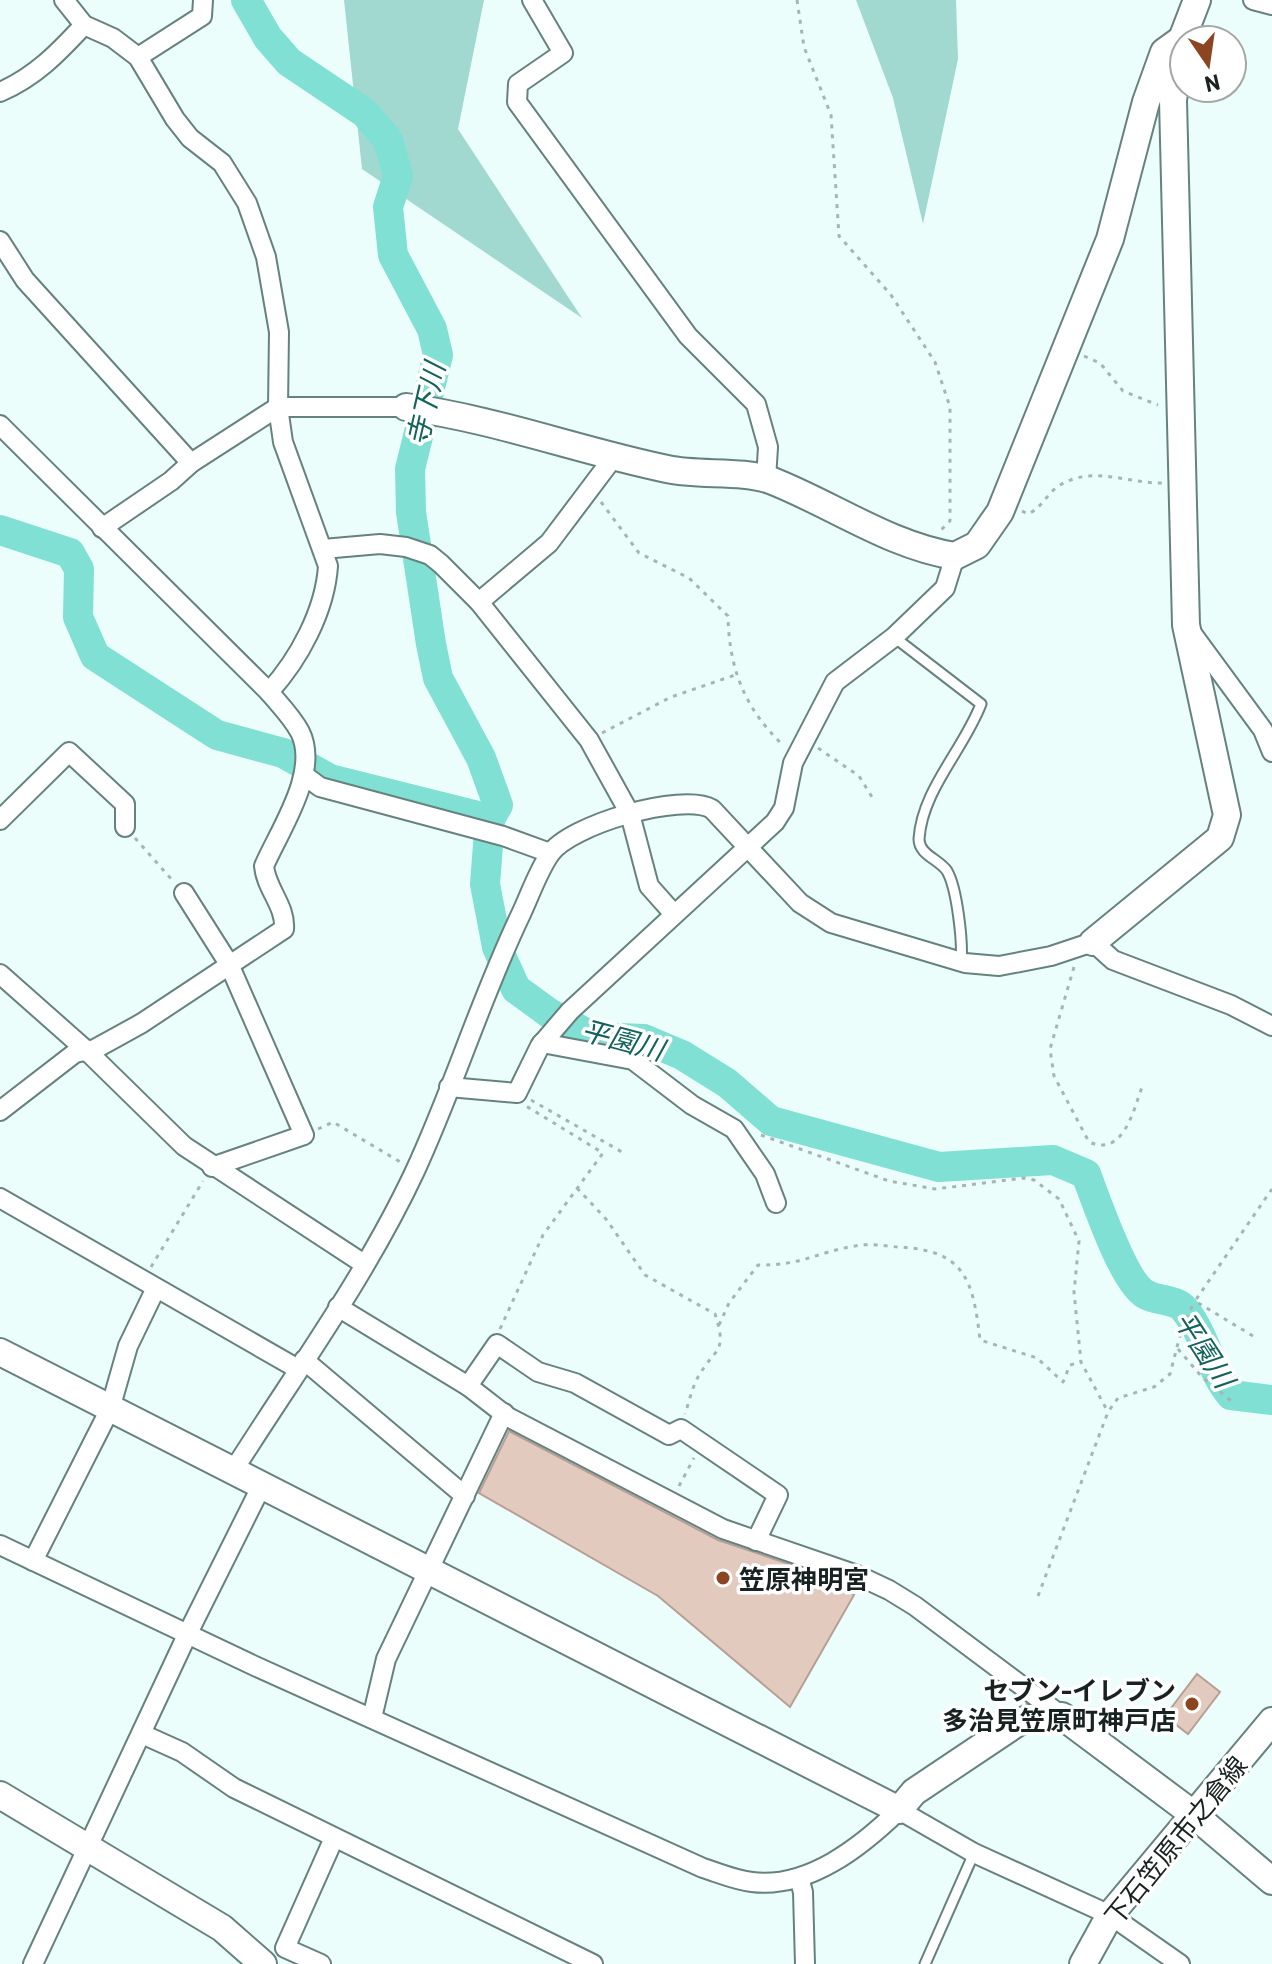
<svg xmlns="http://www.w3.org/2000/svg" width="1272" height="1964" viewBox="0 0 1272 1964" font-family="Barlow,'Noto Sans JP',sans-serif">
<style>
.green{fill:#a1d9d1}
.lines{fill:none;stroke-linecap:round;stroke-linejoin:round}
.river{stroke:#7fe0d3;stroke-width:30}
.building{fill:#e2cabf;stroke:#b69f94;stroke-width:2}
.lane-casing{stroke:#66827e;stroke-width:13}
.street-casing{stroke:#66827e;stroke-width:22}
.secondary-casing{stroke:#66827e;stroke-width:30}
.path{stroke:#a6b5b3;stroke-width:3;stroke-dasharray:4 6;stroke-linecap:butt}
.lane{stroke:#fff;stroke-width:9}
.street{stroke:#fff;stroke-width:18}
.secondary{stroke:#fff;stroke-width:26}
.poi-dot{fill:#8c4521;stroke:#fff;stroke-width:3}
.labels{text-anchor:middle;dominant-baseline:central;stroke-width:7;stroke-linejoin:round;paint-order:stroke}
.poi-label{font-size:26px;font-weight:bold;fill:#182321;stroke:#fff;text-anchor:start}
.street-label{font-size:26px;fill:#182321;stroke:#fff}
.water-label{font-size:28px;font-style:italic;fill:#11635b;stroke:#fff}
</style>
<rect width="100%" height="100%" fill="#ecfefb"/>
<g class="green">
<path d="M 344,0 L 484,0 L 458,129 L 582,318 L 362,169 Z"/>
<path d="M 856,0 L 956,0 L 958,59 L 923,224 L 893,98 Z"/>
</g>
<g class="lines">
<g class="river">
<path d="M 246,0 L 268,38 L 289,62 L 365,113 L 388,140 L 398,176 L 388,207 L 393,255 L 432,329 L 438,355 L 410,469 L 411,512 L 431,644 L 438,678 L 481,758 L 498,805 L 490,819"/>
<path d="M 0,530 L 70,553 L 79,569 L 78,617 L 95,656 L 203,726 L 217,735 L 283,753 L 330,779 L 490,819"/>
<path d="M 490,819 L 485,884 L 497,947 L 516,989 L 549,1013 L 593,1037 L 644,1039 L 682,1055 L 727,1083 L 771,1121 L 939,1167 L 1053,1160 L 1086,1174 C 1096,1200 1123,1281 1145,1294 C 1156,1301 1176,1299 1184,1309 C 1206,1335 1210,1371 1231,1395 L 1272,1400"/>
</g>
</g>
<g class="building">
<path d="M 509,1431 L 718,1540 L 795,1566 L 854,1595 L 790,1707 L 658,1596 L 479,1493 Z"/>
<path d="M 1197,1674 L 1220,1692 L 1188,1734 L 1165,1716 Z"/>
</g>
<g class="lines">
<g class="lane-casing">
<g id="lane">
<path d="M 894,637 L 981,704 C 964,749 922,790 919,839 C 919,855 939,859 947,871 C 957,888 963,942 961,962"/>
<path d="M 925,1964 L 974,1853"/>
</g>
</g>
<g class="street-casing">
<g id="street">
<path d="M 64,0 L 84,25 L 113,38 L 138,57 L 175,119 L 190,138 L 222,163 L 247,203 L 266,257 L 279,332 L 278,407 L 283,442 L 328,566 C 325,611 299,659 269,692"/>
<path d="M 532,0 L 563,53 L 518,84 L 517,102 L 688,336 L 756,404 L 768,447 L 766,479"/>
<path d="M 1253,0 L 1272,5"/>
<path d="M 138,57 L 202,16 L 203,0"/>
<path d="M 0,92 C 35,77 58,53 84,25"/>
<path d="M 0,241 L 25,280 L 191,463"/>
<path d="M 0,425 L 269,692 C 279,704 292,717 300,732 C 320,772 280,829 264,866 C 266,889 286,906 284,929 L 142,1023 L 95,1049 L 75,1053 L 0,1111"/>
<path d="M 102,528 L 171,481 L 191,463 L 278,407 L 406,407"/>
<path d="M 323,549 L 380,544 L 406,547 L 430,555 L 441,564 L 479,602 L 589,740 L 630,814 L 649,886 L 673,913"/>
<path d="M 479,602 L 549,543 L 613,458"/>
<path d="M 1191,632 L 1263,730 L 1272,752"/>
<path d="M 304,775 L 320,787 L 503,836 L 550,853"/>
<path d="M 0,820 L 69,752 L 125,804 L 125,827"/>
<path d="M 184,893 L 229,964 L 304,1135 L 212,1167"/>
<path d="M 0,974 L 87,1051 L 184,1146 L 364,1264"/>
<path d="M 542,1043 L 633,1060 L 692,1105 L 734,1129 L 765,1174 L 776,1203"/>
<path d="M 449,1087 L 517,1093 L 540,1046 L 570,1011 L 775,822 L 784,808 L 793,763 L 835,682 L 894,637 L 945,588 L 955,556"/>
<path d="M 0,1198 L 298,1369"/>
<path d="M 338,1307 L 468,1386 L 508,1417 L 723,1529 L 857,1575 L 889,1590 L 915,1606 L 1062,1716"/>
<path d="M 304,1360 L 465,1496"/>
<path d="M 468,1386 L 497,1344 L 538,1372 L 575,1383 L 669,1435 L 681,1429 L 778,1495 L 756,1541"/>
<path d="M 233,1471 C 295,1373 366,1276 415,1171 C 454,1087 481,997 521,914 C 530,895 538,871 550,854 C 569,825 682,792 712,809 L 800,903 L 831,923 L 965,963 L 999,966 L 1051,956 L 1093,942 L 1113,960 L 1231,1005 L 1272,1026"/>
<path d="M 0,1545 L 257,1667 L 703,1868 C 719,1873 735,1880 752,1882 C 808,1889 861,1847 899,1810 L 974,1853 L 1110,1915 L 1180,1964"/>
<path d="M 33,1561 L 110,1409 L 128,1346 L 156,1288"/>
<path d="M 372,1718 L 386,1659 L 504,1413"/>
<path d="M 142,1734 L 182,1752 L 234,1788 L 593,1964"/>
<path d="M 799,1878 L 803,1892 L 805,1964"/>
<path d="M 33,1964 L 188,1633 L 262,1485"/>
<path d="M 321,1964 L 285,1948 L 334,1838"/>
</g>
</g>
<g class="secondary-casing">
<g id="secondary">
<path d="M 406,407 C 495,419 580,451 667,469 C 698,476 742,470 770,480 C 832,504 890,546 955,556 L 977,545 L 1000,512 L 1110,239 L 1146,102 L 1164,52 L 1182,39"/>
<path d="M 1093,942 L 1220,838 L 1227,815 L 1186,625 L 1173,100 L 1182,39 L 1197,0"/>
<path d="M 0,1352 L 899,1810 L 914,1792 L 1017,1723 L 1030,1718 L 1062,1716 L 1193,1814 L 1272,1881"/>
<path d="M 0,1795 L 222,1928 L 263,1964"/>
<path d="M 1083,1964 L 1110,1915 L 1272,1721"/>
</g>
</g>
<g class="path">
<path d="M 797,0 L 804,47 L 831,115 L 839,236 L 891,295 L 935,362 L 950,407 L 950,521 L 940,531"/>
<path d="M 1084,356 L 1100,363 L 1123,391 L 1158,405"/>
<path d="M 601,502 L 639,553 L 689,578 L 728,616 C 729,669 745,709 783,745"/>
<path d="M 1022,511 L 1028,514 C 1042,508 1047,493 1060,485 C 1094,465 1129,484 1163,483"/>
<path d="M 602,733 L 671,697 L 738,674"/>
<path d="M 818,748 L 859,776 L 872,797"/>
<path d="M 135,838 L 173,881"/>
<path d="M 1074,967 L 1050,1049 L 1054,1076 L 1089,1142 C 1123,1157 1133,1112 1142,1087"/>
<path d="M 531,1100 L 622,1152"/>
<path d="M 318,1129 L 333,1122 L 402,1163"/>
<path d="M 761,1135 L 889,1181 L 935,1189 L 1024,1178 L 1034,1180 L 1059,1199 L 1079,1241 L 1074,1292 L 1081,1362 L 1108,1412"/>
<path d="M 577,1188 L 606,1219 L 645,1275 L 715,1314 C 728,1354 715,1347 698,1377 C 692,1388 689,1402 685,1414"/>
<path d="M 151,1267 L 203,1181"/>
<path d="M 719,1325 L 729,1303 L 758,1265 C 801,1266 817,1252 855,1246 C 868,1243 885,1246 898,1247 C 964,1250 973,1278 980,1340 L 1037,1358 L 1063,1382 L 1070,1365 L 1081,1362"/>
<path d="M 500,1329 L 543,1235 L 603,1153 L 526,1106"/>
<path d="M 1253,1336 L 1195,1301 L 1272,1189"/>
<path d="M 1178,1349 L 1202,1377 L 1235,1404"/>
<path d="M 679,1486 L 694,1458"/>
<path d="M 1038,1596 L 1108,1412 L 1118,1398 L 1154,1387 L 1170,1374 L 1183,1324 L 1195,1301"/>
</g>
<use href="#lane" class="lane"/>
<use href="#street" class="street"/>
<use href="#secondary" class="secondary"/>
</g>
<g class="poi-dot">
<circle cx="723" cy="1578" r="8"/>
<circle cx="1192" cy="1704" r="8"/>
</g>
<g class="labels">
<g class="poi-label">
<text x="739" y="1578">笠原神明宮</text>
<text x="1176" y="1689" text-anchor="end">セブン-イレブン<tspan x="1176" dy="30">多治見笠原町神戸店</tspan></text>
</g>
<g class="street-label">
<text transform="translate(1175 1840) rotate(-51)">下石笠原市之倉線</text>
</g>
<g class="water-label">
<text transform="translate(425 404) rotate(-77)">寺下川</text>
<text transform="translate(623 1039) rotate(15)">平園川</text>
<text transform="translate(1205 1349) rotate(57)">平園川</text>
</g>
</g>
<g transform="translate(1208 64) rotate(167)"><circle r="38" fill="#ffffff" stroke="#a3a7a6" stroke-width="2"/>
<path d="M0-6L14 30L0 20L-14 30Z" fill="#8c4521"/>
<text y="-12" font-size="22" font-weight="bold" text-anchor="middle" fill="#182321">N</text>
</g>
</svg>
